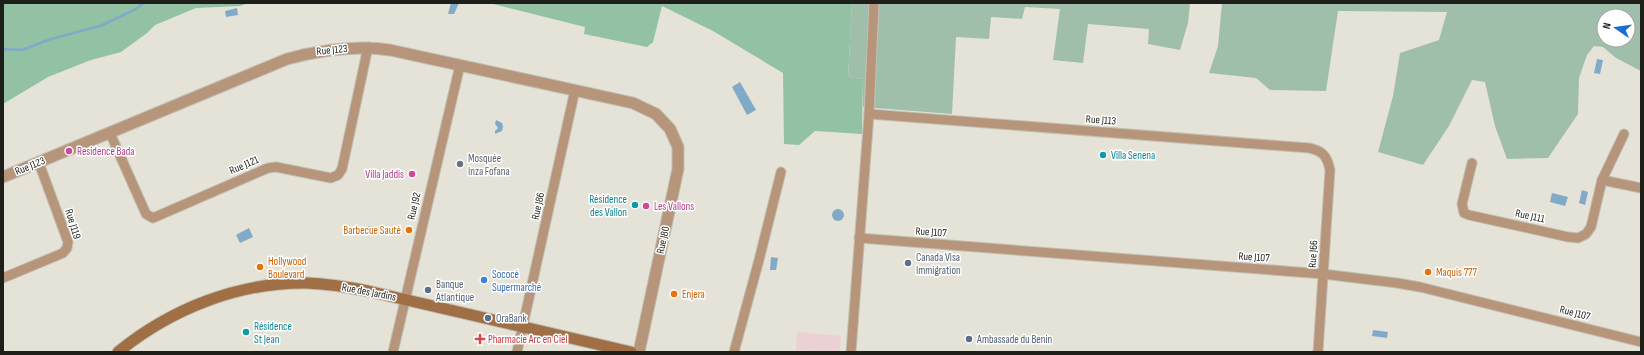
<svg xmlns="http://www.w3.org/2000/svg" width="1644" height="355" viewBox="0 0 1644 355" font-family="'Sofia Sans Condensed',sans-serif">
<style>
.commercial{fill:#ecd1d4}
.green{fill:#a0bfab;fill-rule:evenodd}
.forest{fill:#92c1a4}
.water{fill:#81aac9}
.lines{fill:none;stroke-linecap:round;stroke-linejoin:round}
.stream{stroke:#81aac9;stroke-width:2.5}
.minor-casing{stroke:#c1c0b5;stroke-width:11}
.tertiary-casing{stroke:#c1c0b5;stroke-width:13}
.secondary-casing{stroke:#c1c0b5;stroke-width:13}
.minor{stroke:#b7957a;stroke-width:9}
.tertiary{stroke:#b7957a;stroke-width:11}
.secondary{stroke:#a06f46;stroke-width:11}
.hotel-dot{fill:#d1479c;stroke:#fff;stroke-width:1.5}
.culture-dot{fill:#0f9aa8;stroke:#fff;stroke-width:1.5}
.worship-dot{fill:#6b7280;stroke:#fff;stroke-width:1.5}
.food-dot{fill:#e8710a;stroke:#fff;stroke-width:1.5}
.service-dot{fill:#5c6f8a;stroke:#fff;stroke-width:1.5}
.shop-dot{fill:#3f7fe0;stroke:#fff;stroke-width:1.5}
.health-dot{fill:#e0444e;stroke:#fff;stroke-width:1.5}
.labels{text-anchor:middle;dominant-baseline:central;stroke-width:3;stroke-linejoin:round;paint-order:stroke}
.street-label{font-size:11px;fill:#1f1f1a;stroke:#fff}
.hotel-label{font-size:11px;fill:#b23c85;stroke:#fff;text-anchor:start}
.culture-label{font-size:11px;fill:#0d838f;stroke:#fff;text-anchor:start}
.worship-label{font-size:11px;fill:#5b616d;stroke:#fff;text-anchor:start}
.food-label{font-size:11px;fill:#c56008;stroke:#fff;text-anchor:start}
.service-label{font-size:11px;fill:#4e5e75;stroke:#fff;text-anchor:start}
.shop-label{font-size:11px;fill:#366cbe;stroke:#fff;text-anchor:start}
.health-label{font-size:11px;fill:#be3a42;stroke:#fff;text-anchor:start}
</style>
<rect width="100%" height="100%" fill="#e5e3d7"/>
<path class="commercial" d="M 797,332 L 841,336 L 840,349 L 837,352 L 796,350 Z"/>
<g class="green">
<path d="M 852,3 L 1190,3 L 1188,23 L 1180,50 L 1148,44 L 1149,29 L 1088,24 L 1083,63 L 1053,60 L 1060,9 L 1025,7 L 1022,19 L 991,17 L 989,39 L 956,37 L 952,114 L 863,107 L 863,79 L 848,77 Z"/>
<path d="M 1222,3 L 1641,3 L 1641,71 L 1616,58 L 1603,47 L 1594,46 L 1587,55 L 1579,78 L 1578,114 L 1548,158 L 1507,159 L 1495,126 L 1485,82 L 1472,80 L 1449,126 L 1423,165 L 1378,152 L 1393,96 L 1400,53 L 1439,40 L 1447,12 L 1338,11 L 1326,91 L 1270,90 L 1256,78 L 1209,73 L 1218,46 ZM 1604,16 L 1628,16 L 1628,40 L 1604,40 Z"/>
</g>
<g class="forest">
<path d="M 3,3 L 249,3 L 240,6 L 196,8 L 155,25 L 147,33 L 121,52 L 91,60 L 48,77 L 3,104 Z"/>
<path d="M 489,3 L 852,3 L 848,77 L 863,79 L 862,134 L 815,131 L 799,145 L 784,144 L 783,73 L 713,31 L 662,6 L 653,42 L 647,47 L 584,34 L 585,27 Z"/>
</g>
<g class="water">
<path d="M 451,3 L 459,3 L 454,14 L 448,14 Z"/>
<path d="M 237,8 L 238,15 L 226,17 L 225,11 Z"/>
<path d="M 1597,59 L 1603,60 L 1600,74 L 1594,73 Z"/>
<path d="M 740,82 L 756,110 L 747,115 L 732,87 Z"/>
<path d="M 496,120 L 502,123 L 503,127 L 502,131 L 495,134 L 495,131 L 498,128 L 495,124 Z"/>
<path d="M 1582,190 L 1588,192 L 1585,205 L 1579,203 Z"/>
<path d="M 1552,193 L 1568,197 L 1565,206 L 1550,202 Z"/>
<circle cx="838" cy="215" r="6"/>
<path d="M 368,226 L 380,228 L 379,234 L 367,232 Z"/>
<path d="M 249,228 L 253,237 L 240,243 L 236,235 Z"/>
<path d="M 771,257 L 778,258 L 776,270 L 770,270 Z"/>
<path d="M 1373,330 L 1388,332 L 1387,338 L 1372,336 Z"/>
</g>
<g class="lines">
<path class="stream" d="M 3,49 L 22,50 L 51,39 L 100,26 L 134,10 L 144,3"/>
<g class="minor-casing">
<g id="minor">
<path d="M 869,114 L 1309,148 C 1323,151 1327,156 1330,170 L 1318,352"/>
<path d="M 110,133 L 146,214 L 153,218 L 268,168 L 276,167 L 331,178 L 338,175 L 342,169 L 368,47"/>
<path d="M 1472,163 L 1462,204 L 1464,213 L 1469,215 L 1568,237 L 1578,238 L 1586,234 L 1591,227 L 1602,180 L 1624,134"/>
<path d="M 1602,180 L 1641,188"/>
<path d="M 859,238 L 1323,274 L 1397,283 L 1420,287 L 1641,342"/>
<path d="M 3,278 L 63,253 L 67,248 L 68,242 L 39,163"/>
<path d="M 393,352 L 460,65"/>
<path d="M 517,352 L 575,90"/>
<path d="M 734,352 L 759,260 L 781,172"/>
<path d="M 851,352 L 869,114 L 874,3"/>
</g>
</g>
<g class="tertiary-casing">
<path id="tertiary" d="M 3,177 L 287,59 C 321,50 355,45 390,50 L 633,103 L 656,114 L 670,129 L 678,147 L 678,169 L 639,352"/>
</g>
<g class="secondary-casing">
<path id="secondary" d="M 118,352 C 171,309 238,282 307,283 C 328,284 348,287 368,291 L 631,352"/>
</g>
<use href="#minor" class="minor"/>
<use href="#tertiary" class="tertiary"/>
<use href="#secondary" class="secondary"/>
</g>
<g class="hotel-dot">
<circle cx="69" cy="151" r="4"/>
<circle cx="412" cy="174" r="4"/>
<circle cx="646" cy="206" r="4"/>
</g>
<g class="culture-dot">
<circle cx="1103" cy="155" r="4"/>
<circle cx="635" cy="205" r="4"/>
<circle cx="246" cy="332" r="4"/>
</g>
<circle class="worship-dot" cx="460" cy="164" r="4"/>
<g class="food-dot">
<circle cx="409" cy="230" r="4"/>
<circle cx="260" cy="267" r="4"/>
<circle cx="1428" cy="272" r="4"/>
<circle cx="674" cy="294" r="4"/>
</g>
<g class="service-dot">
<circle cx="908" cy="263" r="4"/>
<circle cx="428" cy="290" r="4"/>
<circle cx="488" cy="318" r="4"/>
<circle cx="969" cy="339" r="4"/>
</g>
<circle class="shop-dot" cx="484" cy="280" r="4"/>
<path class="health-dot" d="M478 333h4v4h4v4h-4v4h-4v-4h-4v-4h4z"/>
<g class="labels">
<g class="street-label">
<text transform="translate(332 50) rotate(-6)">Rue J123</text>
<text transform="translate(1101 120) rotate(4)">Rue J113</text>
<text transform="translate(244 165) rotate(-23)">Rue J121</text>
<text transform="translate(30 166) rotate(-22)">Rue J123</text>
<text transform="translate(414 206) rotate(-77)">Rue J92</text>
<text transform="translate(538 206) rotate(-78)">Rue J86</text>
<text transform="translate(1530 216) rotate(12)">Rue J111</text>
<text transform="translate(73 224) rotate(73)">Rue J119</text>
<text transform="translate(931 232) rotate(4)">Rue J107</text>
<text transform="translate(663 240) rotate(-78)">Rue J80</text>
<text transform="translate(1313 254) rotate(-87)">Rue J66</text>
<text transform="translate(1254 257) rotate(4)">Rue J107</text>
<text transform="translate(369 292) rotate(11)">Rue des Jardins</text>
<text transform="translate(1575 313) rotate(14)">Rue J107</text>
</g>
<g class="hotel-label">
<text x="77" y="151">Residence Bada</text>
<text x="404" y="174" text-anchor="end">Villa Jaddis</text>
<text x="654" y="206">Les Vallons</text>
</g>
<g class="culture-label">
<text x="1111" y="155">Villa Senena</text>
<text x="627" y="199" text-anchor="end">Résidence<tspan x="627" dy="13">des Vallon</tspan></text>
<text x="254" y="326">Résidence<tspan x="254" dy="13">St Jean</tspan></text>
</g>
<g class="worship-label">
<text x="468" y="158">Mosquée<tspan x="468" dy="13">Inza Fofana</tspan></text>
</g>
<g class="food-label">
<text x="401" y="230" text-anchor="end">Barbecue Sauté</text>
<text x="268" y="261">Hollywood<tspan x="268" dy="13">Boulevard</tspan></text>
<text x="1436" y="272">Maquis 777</text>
<text x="682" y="294">Enjera</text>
</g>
<g class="service-label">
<text x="916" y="257">Canada Visa<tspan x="916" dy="13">Immigration</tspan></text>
<text x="436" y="284">Banque<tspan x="436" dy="13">Atlantique</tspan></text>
<text x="496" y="318">OraBank</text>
<text x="977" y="339">Ambassade du Benin</text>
</g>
<g class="shop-label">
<text x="492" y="274">Sococé<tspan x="492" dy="13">Supermarché</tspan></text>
</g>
<g class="health-label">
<text x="488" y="339">Pharmacie Arc en Ciel</text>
</g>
</g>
<rect width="1644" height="355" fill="none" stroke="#1f1f1a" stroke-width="8"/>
<g transform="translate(1616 28) rotate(283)"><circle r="19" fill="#ffffff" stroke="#a5a5a3"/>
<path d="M0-3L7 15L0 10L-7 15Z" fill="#1c6cd6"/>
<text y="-6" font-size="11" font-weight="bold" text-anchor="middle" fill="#1f1f1a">N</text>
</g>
</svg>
